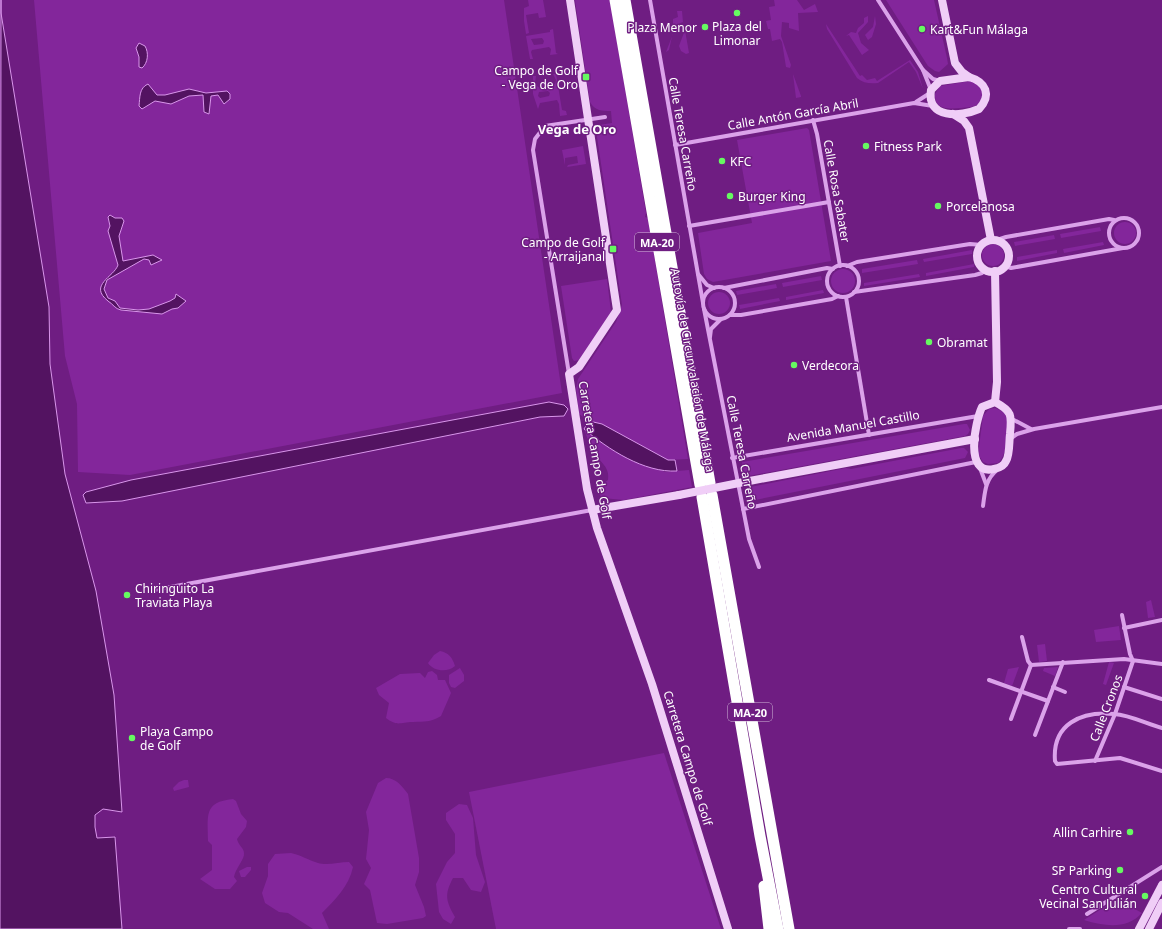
<svg xmlns="http://www.w3.org/2000/svg" width="1162" height="929" viewBox="0 0 1162 929" font-family="'Noto Sans',sans-serif">
<style>
.green{fill:#83269b;fill-rule:evenodd}
.water{fill:#531361;stroke:#d996eb}
.lines{fill:none;stroke-linecap:round;stroke-linejoin:round}
.street{stroke:#dba2ea;stroke-width:4}
.secondary{stroke:#f0cef7;stroke-width:8}
.highway{stroke:#fff;stroke-width:11}
.secondary-bridge{stroke:#f0cef7;stroke-width:8}
.poi-dot{fill:#66f961;stroke:#6f1d82;stroke-width:1.5}
.labels{text-anchor:middle;dominant-baseline:central;stroke-width:3;stroke-linejoin:round;paint-order:stroke}
.shield{fill:#6f1d82;stroke:#d4bbda;stroke-width:1}
.shield-label{font-size:11px;font-weight:bold;fill:#fff}
.poi-label{font-size:12px;fill:#fff;stroke:#6f1d82;text-anchor:start}
.street-label{font-size:12px;fill:#fff;stroke:#6f1d82}
.neighbourhood-label{font-size:13px;font-weight:bold;fill:#fff;stroke:#6f1d82}
</style>
<rect width="100%" height="100%" fill="#6f1d82"/>
<g class="green">
<path d="M 34,0 L 504,0 L 562,393 L 130,475 L 78,472 L 77,404 L 65,356 Z"/>
<path d="M 528,0 L 543,0 L 546,17 L 539,18 L 538,13 L 526,15 L 529,33 L 526,34 L 524,21 L 524,8 L 529,6 Z"/>
<path d="M 575,0 L 610,0 L 646,213 L 645,217 L 648,218 L 688,459 L 668,460 L 602,424 L 589,421 L 579,414 L 576,388 L 578,379 L 616,322 L 622,305 L 596,130 L 599,125 L 612,123 L 611,111 C 602,111 595,111 590,102 Z"/>
<path d="M 774,0 L 797,0 L 804,10 L 815,4 L 818,12 L 798,13 L 799,31 L 789,28 L 789,23 L 782,22 L 781,36 L 791,65 L 790,68 L 786,67 L 782,42 L 780,39 L 772,41 L 770,29 L 768,29 L 766,21 L 771,20 L 769,7 L 775,6 Z"/>
<path d="M 886,0 L 934,0 L 947,58 L 948,64 L 939,72 L 935,71 L 928,66 Z"/>
<path d="M 677,11 L 682,11 L 683,22 C 672,25 672,40 669,50 L 666,52 L 673,34 L 673,19 L 678,17 Z"/>
<path d="M 868,16 L 868,22 L 858,33 L 861,43 L 869,50 L 862,55 L 849,35 L 846,36 L 851,32 L 856,33 L 858,28 L 864,23 L 864,18 Z"/>
<path d="M 875,16 L 876,24 L 872,37 L 868,40 L 865,35 L 873,27 Z"/>
<path d="M 826,24 L 860,76 L 862,75 L 867,80 L 875,78 L 877,81 L 910,60 L 918,72 L 923,89 L 916,72 L 909,62 L 878,83 C 870,84 863,83 857,78 L 827,29 Z"/>
<path d="M 553,29 L 556,53 L 558,54 L 550,55 L 551,49 L 549,47 L 532,50 L 531,52 L 533,59 L 530,59 L 526,36 L 550,32 L 550,30 ZM 542,38 L 544,41 L 543,44 L 534,45 L 531,39 Z"/>
<path d="M 685,30 L 689,53 L 686,54 L 681,51 L 679,46 Z"/>
<path d="M 553,74 L 556,74 L 562,110 L 566,111 L 567,115 L 560,116 L 559,104 L 557,100 L 540,103 L 538,109 L 533,94 L 533,76 L 536,76 L 535,83 L 538,87 L 555,84 L 556,80 ZM 548,91 L 550,93 L 549,96 L 540,98 L 538,96 L 539,92 Z"/>
<path d="M 793,74 L 801,96 L 801,97 L 796,98 Z"/>
<path d="M 970,81 L 977,83 L 983,92 C 982,96 982,100 979,103 C 974,108 967,107 961,108 C 949,109 934,110 935,94 L 940,86 Z"/>
<path d="M 807,128 L 809,130 L 831,261 L 713,282 L 707,279 L 704,274 L 698,233 L 752,223 L 737,140 Z"/>
<path d="M 583,146 L 586,164 L 567,167 L 568,165 L 578,163 L 577,156 L 565,158 L 565,165 L 562,150 Z"/>
<circle cx="1125" cy="233" r="11"/>
<path d="M 1100,227 L 1101,231 L 1061,238 L 1060,234 Z"/>
<path d="M 1054,235 L 1055,239 L 1015,246 L 1014,242 Z"/>
<path d="M 1103,242 L 1104,245 L 1064,253 L 1063,249 Z"/>
<circle cx="993" cy="255" r="11"/>
<path d="M 972,250 L 972,254 L 924,262 L 923,259 Z"/>
<path d="M 1057,250 L 1057,253 L 1017,261 L 1017,257 Z"/>
<path d="M 917,260 L 918,264 L 862,273 L 862,269 Z"/>
<path d="M 974,264 L 974,267 L 926,276 L 926,273 Z"/>
<circle cx="843" cy="281" r="12"/>
<path d="M 919,274 L 920,277 L 864,286 L 864,283 Z"/>
<path d="M 821,276 L 822,280 L 783,287 L 782,283 Z"/>
<path d="M 607,279 L 611,312 L 579,360 L 574,361 L 572,358 L 561,286 Z"/>
<path d="M 776,284 L 777,288 L 737,295 L 736,291 Z"/>
<path d="M 823,290 L 824,293 L 786,300 L 786,297 Z"/>
<circle cx="719" cy="303" r="11"/>
<path d="M 779,298 L 780,301 L 740,309 L 739,305 Z"/>
<path d="M 995,408 L 1006,413 C 1010,424 1008,455 998,463 L 988,464 L 983,462 L 978,454 L 983,416 L 989,409 Z"/>
<path d="M 964,424 L 967,424 L 970,430 L 968,434 L 965,436 L 743,477 L 742,462 Z"/>
<path d="M 584,429 L 593,436 L 665,472 L 689,470 L 692,487 L 624,500 L 602,498 L 596,489 L 608,480 C 610,467 601,463 594,453 C 590,446 587,437 584,429 Z"/>
<path d="M 961,448 L 964,448 L 968,452 L 965,458 L 750,501 L 745,488 L 846,468 L 851,469 Z"/>
<path d="M 1151,600 L 1155,617 L 1148,618 L 1146,602 Z"/>
<path d="M 1119,626 L 1121,640 L 1096,642 L 1094,630 Z"/>
<path d="M 1045,644 L 1047,661 L 1039,662 L 1037,645 Z"/>
<path d="M 440,651 C 449,653 452,657 455,666 C 447,673 433,671 428,663 L 434,655 Z"/>
<path d="M 1109,662 L 1114,663 L 1106,685 L 1103,684 Z"/>
<path d="M 1019,667 L 1012,686 L 1004,683 L 1008,669 Z"/>
<path d="M 1058,667 L 1055,676 L 1043,671 L 1044,668 Z"/>
<path d="M 460,668 L 464,675 L 464,681 L 455,688 L 451,687 L 449,683 L 449,675 Z"/>
<path d="M 432,671 L 437,675 L 438,680 L 445,680 L 451,693 L 441,716 C 429,723 425,721 413,722 C 400,722 398,727 386,718 L 389,703 L 379,695 L 376,688 L 400,674 L 420,673 L 425,678 L 428,672 Z"/>
<path d="M 664,753 L 721,929 L 496,929 L 469,792 Z"/>
<path d="M 386,778 C 396,778 402,786 408,794 L 419,858 L 419,872 L 415,885 L 424,907 L 426,916 L 423,918 L 387,924 L 377,923 L 370,890 L 364,884 L 371,868 L 366,859 L 369,830 L 366,812 L 378,783 Z"/>
<path d="M 184,780 L 188,780 L 189,787 L 174,791 L 173,788 L 179,782 Z"/>
<path d="M 233,799 L 236,801 L 241,814 L 247,821 L 246,827 L 237,839 C 238,845 244,848 244,853 C 245,859 235,869 234,877 L 237,881 L 230,889 L 215,889 L 200,879 L 212,870 L 212,845 L 208,841 C 208,816 203,802 233,799 Z"/>
<path d="M 459,804 L 467,805 L 473,818 L 476,855 L 485,882 L 481,892 L 471,890 L 463,878 L 453,878 C 444,895 446,901 455,917 L 451,924 L 443,919 L 439,912 L 436,884 L 447,862 L 455,853 L 455,834 L 446,820 L 446,813 Z"/>
<path d="M 291,853 C 301,855 308,860 318,863 C 327,866 339,862 349,862 L 353,867 C 349,886 335,900 322,913 L 329,929 L 313,929 L 288,913 L 279,912 L 265,903 L 262,893 L 268,876 L 268,864 L 275,854 Z"/>
<path d="M 247,867 L 251,867 L 251,870 L 245,877 L 241,877 L 239,871 Z"/>
<path d="M 1117,899 L 1142,913 C 1127,929 1107,927 1084,920 Z"/>
</g>
<g class="water">
<path d="M 1,0 L 1,13 L 49,307 L 50,364 L 65,474 L 96,591 L 114,695 L 122,812 L 103,809 L 95,815 L 95,827 L 97,838 L 115,837 L 122,929 L 0,929 Z"/>
<path d="M 139,43 L 145,46 C 149,53 148,63 142,68 L 139,67 L 139,57 L 136,48 Z"/>
<path d="M 148,84 L 157,95 L 165,95 L 189,89 L 206,93 L 227,91 L 230,94 L 230,99 L 224,104 L 218,95 L 211,96 L 209,114 L 204,112 L 203,95 L 189,96 L 171,104 L 155,101 L 142,109 L 139,106 C 140,97 139,88 148,84 Z"/>
<path d="M 110,215 L 115,218 L 122,218 L 124,221 L 119,236 L 123,261 L 153,255 L 162,260 L 151,265 L 149,260 L 144,259 L 107,280 L 104,289 L 108,298 L 115,301 L 120,308 L 138,310 L 149,309 L 170,301 L 175,298 L 176,294 L 186,301 L 178,308 L 172,309 L 162,314 L 121,310 C 115,309 113,304 108,301 C 88,285 114,277 118,265 L 108,231 L 110,226 L 108,217 Z"/>
<path d="M 549,402 L 564,405 L 568,409 L 564,416 L 540,417 L 122,501 L 86,503 L 83,495 L 86,492 L 131,480 Z"/>
<path d="M 589,421 L 602,424 L 668,460 L 675,460 L 677,471 C 644,473 608,449 584,429 Z"/>
</g>
<g class="lines">
<g class="street">
<path d="M 650,0 L 703,303"/>
<path d="M 878,0 L 923,70 L 931,90"/>
<path d="M 923,70 L 933,79 L 940,81"/>
<path d="M 916,102 L 930,93"/>
<path d="M 813,120 L 817,134 L 840,266"/>
<path d="M 675,145 L 914,103 L 933,106"/>
<circle cx="1124" cy="233" r="15"/>
<path d="M 689,226 L 829,202"/>
<path d="M 997,240 L 1006,237 L 1109,219 L 1114,220"/>
<circle cx="843" cy="281" r="16"/>
<path d="M 847,266 L 857,262 L 970,244 L 982,245"/>
<path d="M 1005,266 L 1011,268 L 1123,248"/>
<path d="M 698,274 L 707,285 L 714,288"/>
<circle cx="719" cy="303" r="16"/>
<path d="M 724,288 L 827,268 L 833,269"/>
<path d="M 854,292 L 975,275 L 982,273 L 986,270"/>
<path d="M 846,297 L 869,435"/>
<path d="M 704,309 L 749,539 L 759,567"/>
<path d="M 730,315 L 741,315 L 832,299 L 838,296"/>
<path d="M 710,337 L 711,329 L 721,319"/>
<path d="M 569,374 L 533,150 L 535,139 L 545,126 L 605,117"/>
<path d="M 1012,419 L 1031,429"/>
<path d="M 1010,439 L 1017,434 L 1034,429 L 1162,407"/>
<path d="M 732,458 L 978,416"/>
<path d="M 980,468 L 986,484"/>
<path d="M 983,506 C 985,492 985,480 997,470"/>
<path d="M 743,509 L 976,462"/>
<path d="M 154,590 L 592,510"/>
<path d="M 1122,615 L 1130,654 L 1133,661"/>
<path d="M 1124,628 L 1162,620"/>
<path d="M 1022,637 L 1028,661 L 1031,665 L 1124,659 L 1162,664"/>
<path d="M 989,680 L 1048,701"/>
<path d="M 1053,687 L 1065,692"/>
<path d="M 1124,687 L 1162,699"/>
<path d="M 1011,719 L 1031,665"/>
<path d="M 1162,728 C 1147,724 1130,715 1114,714 C 1081,711 1052,724 1055,761 L 1057,764 L 1120,758 L 1162,771"/>
<path d="M 1035,735 L 1063,662"/>
<path d="M 1095,761 L 1115,714 L 1133,661"/>
<path d="M 1087,914 L 1162,867"/>
<path d="M 1069,929 L 1080,929"/>
</g>
<g class="secondary">
<path d="M 570,0 L 617,310 L 579,367 L 569,374 L 587,489 L 597,528 L 652,684 L 728,929"/>
<path d="M 942,0 L 955,63 L 962,72 L 969,77"/>
<path d="M 969,77 C 986,82 992,95 979,109 C 961,117 926,119 931,90 L 940,81 Z"/>
<path d="M 953,114 L 964,121 L 969,128 L 991,240"/>
<circle cx="993" cy="256" r="16"/>
<path d="M 995,271 L 997,382 L 995,402"/>
<path d="M 995,402 C 1012,411 1012,415 1010,434 C 1009,441 1010,455 1006,461 C 1004,466 999,468 994,469 C 964,476 975,422 982,407 Z"/>
<path d="M 744,482 L 975,439"/>
<path d="M 592,510 L 679,495"/>
<path d="M 1139,929 L 1162,885"/>
<path d="M 1149,929 L 1162,903"/>
</g>
<g class="highway">
<path d="M 615,0 L 700,485"/>
<path d="M 625,0 L 710,483"/>
<path d="M 712,495 L 789,929"/>
<path d="M 702,497 L 760,836 L 778,929"/>
<path d="M 764,886 L 769,929"/>
</g>
<path class="secondary-bridge" d="M 679,495 L 744,482"/>
</g>
<g class="poi-dot">
<circle cx="737" cy="13" r="4"/>
<circle cx="705" cy="27" r="4"/>
<circle cx="922" cy="29" r="4"/>
<rect x="582" y="73" width="8" height="8" rx="2"/>
<circle cx="866" cy="146" r="4"/>
<circle cx="722" cy="161" r="4"/>
<circle cx="730" cy="196" r="4"/>
<circle cx="938" cy="206" r="4"/>
<rect x="609" y="245" width="8" height="8" rx="2"/>
<circle cx="929" cy="342" r="4"/>
<circle cx="794" cy="365" r="4"/>
<circle cx="127" cy="595" r="4"/>
<circle cx="132" cy="738" r="4"/>
<circle cx="1130" cy="832" r="4"/>
<circle cx="1120" cy="870" r="4"/>
<circle cx="1145" cy="896" r="4"/>
</g>
<g class="labels">
<g class="shield">
<rect x="635" y="233" width="44" height="18" rx="3"/>
<rect x="728" y="703" width="44" height="18" rx="3"/>
</g>
<g class="shield-label">
<text x="657" y="242">MA-20</text>
<text x="750" y="712">MA-20</text>
</g>
<g class="poi-label">
<text x="737" y="26" text-anchor="middle">Plaza del<tspan x="737" dy="14">Limonar</tspan></text>
<text x="697" y="27" text-anchor="end">Plaza Menor</text>
<text x="930" y="29">Kart&amp;Fun Málaga</text>
<text x="578" y="70" text-anchor="end">Campo de Golf<tspan x="578" dy="14">- Vega de Oro</tspan></text>
<text x="874" y="146">Fitness Park</text>
<text x="730" y="161">KFC</text>
<text x="738" y="196">Burger King</text>
<text x="946" y="206">Porcelanosa</text>
<text x="605" y="242" text-anchor="end">Campo de Golf<tspan x="605" dy="14">- Arraijanal</tspan></text>
<text x="937" y="342">Obramat</text>
<text x="802" y="365">Verdecora</text>
<text x="135" y="588">Chiringuito La<tspan x="135" dy="14">Traviata Playa</tspan></text>
<text x="140" y="731">Playa Campo<tspan x="140" dy="14">de Golf</tspan></text>
<text x="1122" y="832" text-anchor="end">Allin Carhire</text>
<text x="1112" y="870" text-anchor="end">SP Parking</text>
<text x="1137" y="889" text-anchor="end">Centro Cultural<tspan x="1137" dy="14">Vecinal San Julián</tspan></text>
</g>
<g class="street-label">
<text transform="translate(793 114) rotate(-10)">Calle Antón García Abril</text>
<text transform="translate(683 134) rotate(80)">Calle Teresa Carreño</text>
<text transform="translate(837 191) rotate(80)">Calle Rosa Sabater</text>
<text transform="translate(693 370) rotate(80)">Autovía de Circunvalación de Málaga</text>
<text transform="translate(853 426) rotate(-10)">Avenida Manuel Castillo</text>
<text transform="translate(595 450) rotate(80)">Carretera Campo de Golf</text>
<text transform="translate(742 452) rotate(79)">Calle Teresa Carreño</text>
<text transform="translate(1106 708) rotate(-69)">Calle Cronos</text>
<text transform="translate(688 758) rotate(73)">Carretera Campo de Golf</text>
</g>
<g class="neighbourhood-label">
<text x="577" y="129">Vega de Oro</text>
</g>
</g>
</svg>
